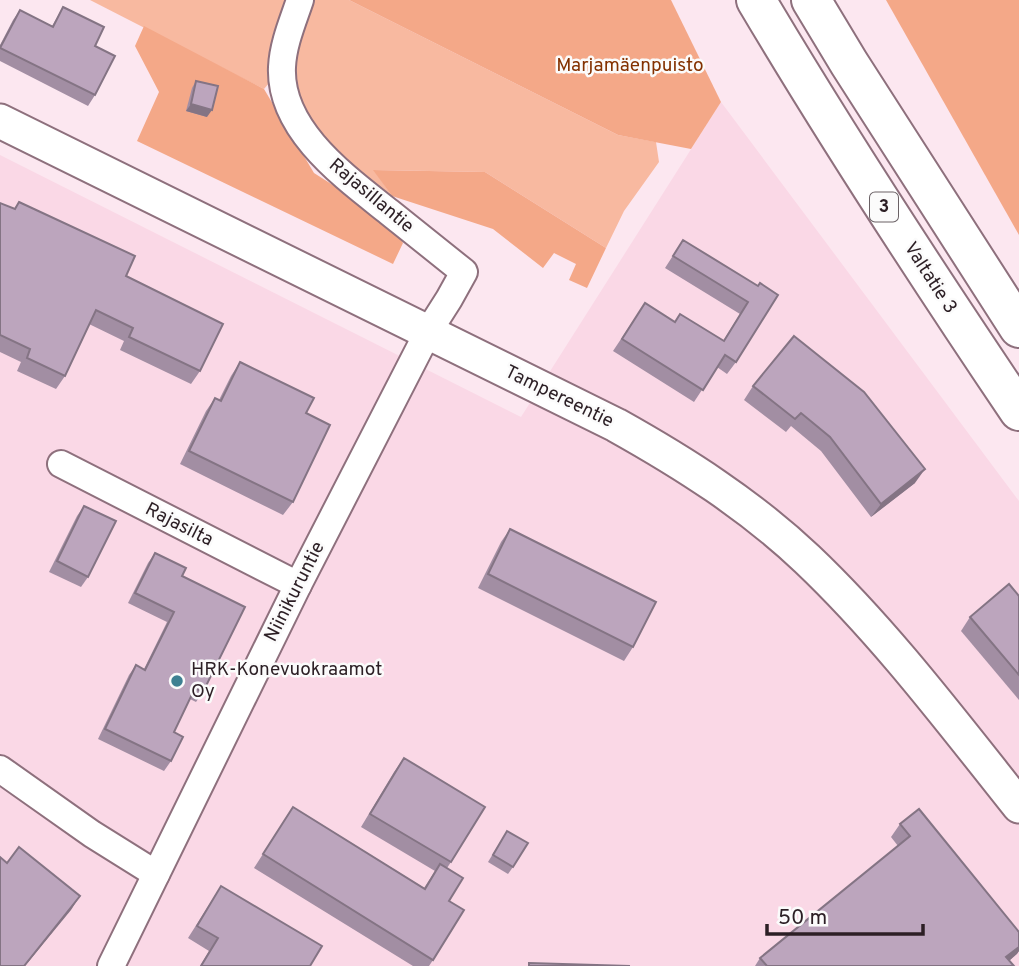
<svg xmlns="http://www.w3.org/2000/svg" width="1019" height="966" viewBox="0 0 1019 966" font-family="Overpass,sans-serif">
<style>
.built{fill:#fad8e6}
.green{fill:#f8b9a0}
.forest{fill:#f4a888}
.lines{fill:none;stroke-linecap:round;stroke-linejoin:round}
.minor-casing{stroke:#8e707d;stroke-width:30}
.major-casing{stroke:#8e707d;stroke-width:37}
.highway-casing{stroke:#8e707d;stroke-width:42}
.minor{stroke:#fff;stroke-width:26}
.major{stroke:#fff;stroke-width:33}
.highway{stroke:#fff;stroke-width:38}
.wall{fill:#a28ea3}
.shaded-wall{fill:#847484}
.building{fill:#bca5bd;stroke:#847484;stroke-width:2}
.poi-dot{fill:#3e8092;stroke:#fbfbfb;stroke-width:2.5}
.labels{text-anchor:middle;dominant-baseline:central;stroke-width:5;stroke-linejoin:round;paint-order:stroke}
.shield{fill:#fbfbfb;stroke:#6a6165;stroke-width:2}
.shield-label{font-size:18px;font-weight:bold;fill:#2c1f25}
.park-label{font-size:19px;fill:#833101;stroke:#fbfbfb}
.street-label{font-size:19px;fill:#2c1f25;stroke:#fbfbfb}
.poi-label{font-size:19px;fill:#2c1f25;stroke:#fbfbfb;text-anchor:start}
</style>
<rect width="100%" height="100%" fill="#fce7f0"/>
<path class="built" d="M 721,102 L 1019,501 L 1019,966 L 0,966 L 0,155 L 521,417 Z"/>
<g class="green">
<path d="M 90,0 L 286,0 L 273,34 L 275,76 L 264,89 Z"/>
<path d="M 310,0 L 349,0 L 618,135 L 656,142 L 659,162 L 624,211 L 606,248 L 485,172 L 374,170 L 392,196 L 345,167 L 309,122 L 292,79 L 295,48 Z"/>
</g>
<g class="forest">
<path d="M 349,0 L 671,0 L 721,102 L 691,149 L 618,135 Z"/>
<path d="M 886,0 L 1019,0 L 1019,235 Z"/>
<path d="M 144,26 L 264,89 L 314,173 L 391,222 L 403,243 L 393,264 L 137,141 L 159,92 L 135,46 Z"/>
<path d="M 373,170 L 485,172 L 606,248 L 587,288 L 569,280 L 576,264 L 554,253 L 543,268 L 493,229 L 392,196 Z"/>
</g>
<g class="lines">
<g class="minor-casing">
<g id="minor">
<path d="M 61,464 L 298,585"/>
<path d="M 0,769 L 92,834 L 156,874"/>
<path d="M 111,966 L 298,585 L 428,332 L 449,299 L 464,272 C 439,252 414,232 389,212 C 345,177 279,130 282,67 C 283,44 293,21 300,0"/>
</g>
</g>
<g class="major-casing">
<path id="major" d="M 0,121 L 616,425 C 684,463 750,505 807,559 C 885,633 952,722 1019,806"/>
</g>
<g class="highway-casing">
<g id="highway">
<path d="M 756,0 C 839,140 928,276 1019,411"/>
<path d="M 811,0 L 849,63 L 1019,328"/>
</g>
</g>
<use href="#minor" class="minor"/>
<use href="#major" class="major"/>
<use href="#highway" class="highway"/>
</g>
<g class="wall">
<path d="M 63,7 L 95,46 L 95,95 L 88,106 L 0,61 L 0,45 L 13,20 L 20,10 L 52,26 Z"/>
<path d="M 196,81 L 207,117 L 186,111 L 192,88 Z"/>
<path d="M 19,202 L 126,276 L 200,371 L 191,384 L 120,350 L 124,341 L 89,324 L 65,376 L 56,389 L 17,371 L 21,362 L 0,352 L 0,203 L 14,209 Z"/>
<path d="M 683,240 L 758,286 L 736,362 L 727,374 L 717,367 L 694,402 L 613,351 L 645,303 L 675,322 L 680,314 L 723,341 L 740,314 L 665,268 Z"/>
<path d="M 794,336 L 915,483 L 871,517 L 821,451 L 791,426 L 786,432 L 744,400 L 753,386 Z"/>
<path d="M 240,362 L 306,413 L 293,502 L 283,515 L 180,464 L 206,411 L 215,398 L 219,400 L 231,376 Z"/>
<path d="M 84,506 L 88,577 L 81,587 L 49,572 L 77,516 Z"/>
<path d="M 510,529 L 633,647 L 624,661 L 478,588 L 501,542 Z"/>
<path d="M 155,553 L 182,576 L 203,692 L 196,702 L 190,699 L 174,732 L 171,761 L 164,771 L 98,739 L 129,675 L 136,665 L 144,669 L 167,622 L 128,603 L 148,563 Z"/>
<path d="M 1019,596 L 1019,700 L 961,631 L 970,617 Z"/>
<path d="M 404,758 L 451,862 L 447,868 L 449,901 L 433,960 L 429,966 L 413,966 L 254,868 L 293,807 L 424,888 L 435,871 L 361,827 L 394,772 Z"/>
<path d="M 900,824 L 1019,932 L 1019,951 L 1009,961 L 1014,966 L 755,966 L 760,958 L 898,846 L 891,837 Z"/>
<path d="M 507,831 L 513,867 L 508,874 L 488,862 Z"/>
<path d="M 221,886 L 310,966 L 200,966 L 209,951 L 188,938 Z"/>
</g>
<g class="shaded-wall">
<path d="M 191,104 L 212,110 L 207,117 L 186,111 Z"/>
<path d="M 925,469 L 915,483 L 871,517 L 881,504 Z"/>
<path d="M 80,896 L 71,910 L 25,966 L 24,966 Z"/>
<path d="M 1019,947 L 1019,951 L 1017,954 L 1003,966 L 1006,957 Z"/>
</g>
<g class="building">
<path d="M 63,7 L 104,27 L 95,46 L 115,56 L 95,95 L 0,48 L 20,10 L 53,27 Z"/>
<path d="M 196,81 L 218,86 L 212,110 L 191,104 Z"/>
<path d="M 19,202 L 135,256 L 126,276 L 223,324 L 200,371 L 129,337 L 133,328 L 96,310 L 65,376 L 27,358 L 30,349 L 0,335 L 0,203 L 15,209 Z"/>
<path d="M 683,240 L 758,286 L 760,283 L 778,295 L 736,362 L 725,355 L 703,390 L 622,339 L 645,303 L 675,322 L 680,314 L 724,341 L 748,302 L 673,256 Z"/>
<path d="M 794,336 L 864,392 L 925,469 L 881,504 L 830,437 L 801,413 L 795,419 L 753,386 Z"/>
<path d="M 240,362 L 314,398 L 306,413 L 330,425 L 293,502 L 189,451 L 215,398 L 221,401 Z"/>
<path d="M 84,506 L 116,521 L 88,577 L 57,561 Z"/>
<path d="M 510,529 L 656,602 L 633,647 L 488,574 Z"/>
<path d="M 155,553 L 186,568 L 182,576 L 245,607 L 203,692 L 195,688 L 174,732 L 183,737 L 171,761 L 105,729 L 136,665 L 145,670 L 174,612 L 135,593 Z"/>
<path d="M 1009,584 L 1019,596 L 1019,675 L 970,617 Z"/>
<path d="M 404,758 L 485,807 L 451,862 L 370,814 Z"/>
<path d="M 293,807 L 425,889 L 440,864 L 463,878 L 449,901 L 464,910 L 433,960 L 263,854 Z"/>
<path d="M 919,809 L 1019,932 L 1019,947 L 1006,957 L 1014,966 L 767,966 L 760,958 L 910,836 L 900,824 Z"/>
<path d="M 507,831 L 528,843 L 513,867 L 493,855 Z"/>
<path d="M 19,847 L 80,896 L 24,966 L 0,966 L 0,857 L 7,863 Z"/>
<path d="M 221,886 L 322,946 L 310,966 L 201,966 L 218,938 L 197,926 Z"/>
<path d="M 529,963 L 630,966 L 529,966 Z"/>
</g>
<circle class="poi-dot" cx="177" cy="681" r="7"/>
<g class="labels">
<rect class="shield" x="870" y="192.5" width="28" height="29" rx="5"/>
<g class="shield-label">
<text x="884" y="207">3</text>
</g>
<g class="park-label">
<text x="630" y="66">Marjamäenpuisto</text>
</g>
<g class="street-label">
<text transform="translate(371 196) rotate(40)">Rajasillantie</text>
<text transform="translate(930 278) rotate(57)">Valtatie 3</text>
<text transform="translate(559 397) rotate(26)">Tampereentie</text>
<text transform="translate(179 525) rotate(27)">Rajasilta</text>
<text transform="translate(295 592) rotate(-63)">Niinikuruntie</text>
</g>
<g class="poi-label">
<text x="191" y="670">HRK-Konevuokraamot<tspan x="191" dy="22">Oy</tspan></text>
</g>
</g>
<path d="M767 924v10h156v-10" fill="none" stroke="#2c1f25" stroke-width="3.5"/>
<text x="778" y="924" font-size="21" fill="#2c1f25" stroke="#fbfbfb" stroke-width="5" paint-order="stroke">50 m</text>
</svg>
